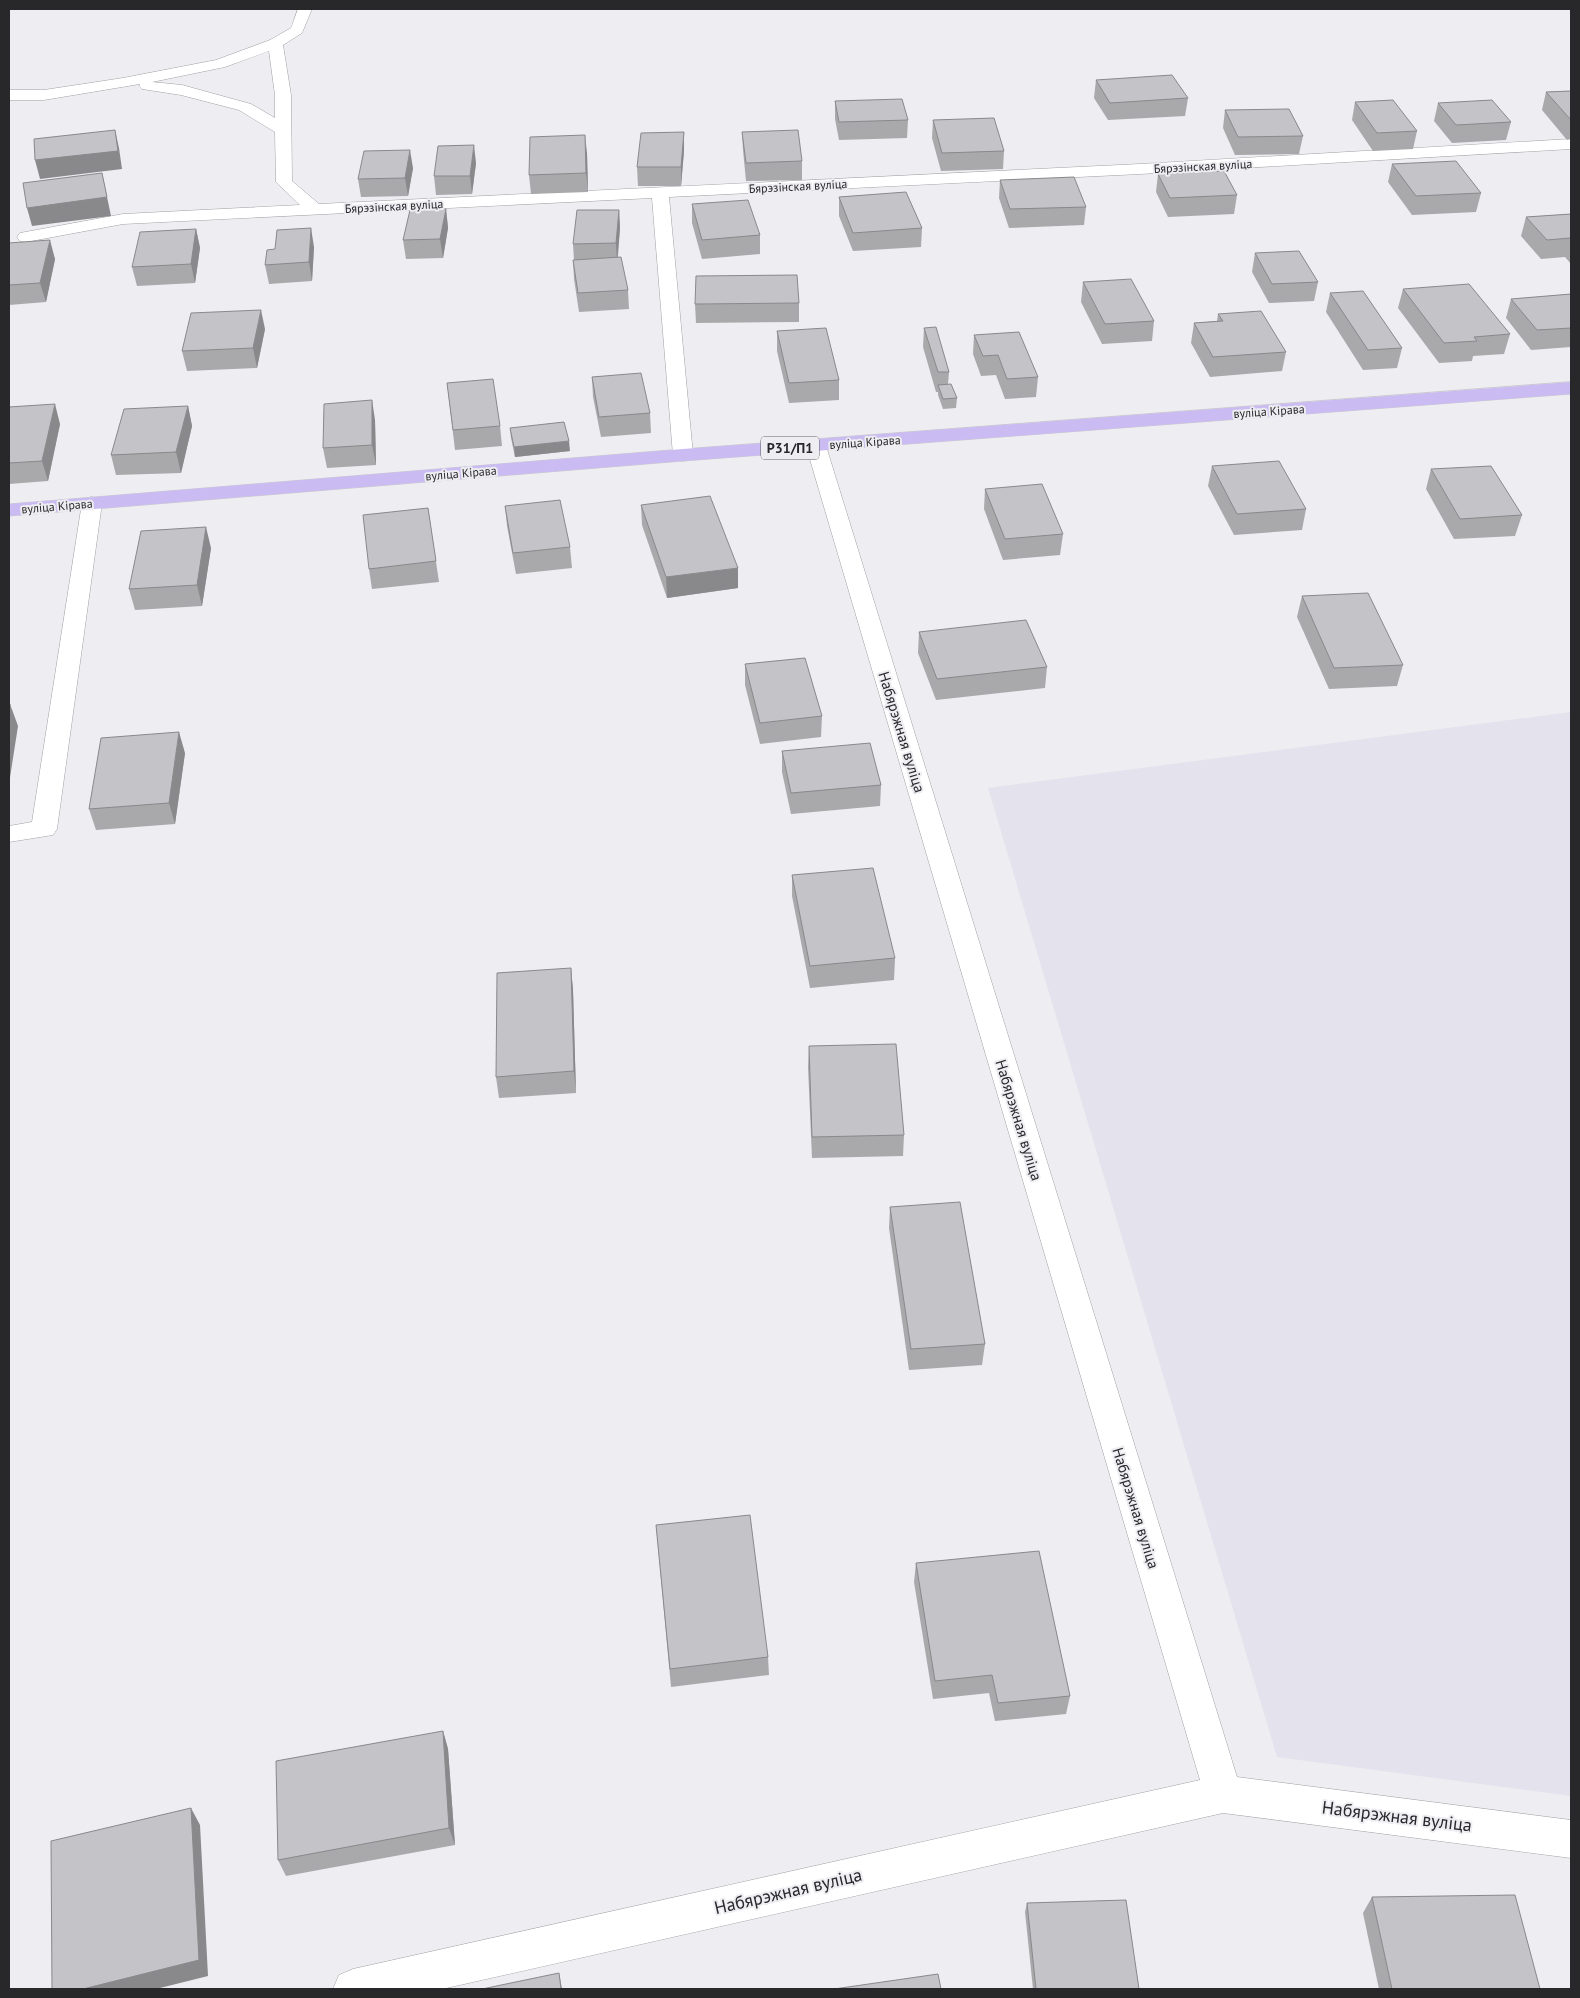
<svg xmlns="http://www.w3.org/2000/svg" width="1580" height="1998" viewBox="0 0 1580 1998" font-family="'PT Sans',sans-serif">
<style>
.built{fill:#e4e2ed}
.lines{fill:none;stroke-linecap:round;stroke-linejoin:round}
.minor-casing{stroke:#a1a0a4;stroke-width:1}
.major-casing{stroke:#cbcbcc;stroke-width:1}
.minor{fill:#fff;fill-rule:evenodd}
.major{fill:#cabbf2;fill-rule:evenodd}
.wall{fill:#a9a8ab}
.shaded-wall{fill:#89888b}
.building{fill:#c4c3c7;stroke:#89888b}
.labels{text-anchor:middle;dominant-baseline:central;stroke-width:4;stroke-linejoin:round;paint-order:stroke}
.far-street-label{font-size:12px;fill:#28282a;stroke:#eeedf1}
.shield{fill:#eeedf1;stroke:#636366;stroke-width:1}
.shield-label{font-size:14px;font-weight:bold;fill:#28282a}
.street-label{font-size:15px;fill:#28282a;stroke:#eeedf1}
.near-street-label{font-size:18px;fill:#28282a;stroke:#eeedf1}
</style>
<rect width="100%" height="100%" fill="#eeedf1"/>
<path class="built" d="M 1571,712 L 1571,1796 L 1277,1757 L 988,788 Z"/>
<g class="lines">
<g class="minor-casing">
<g id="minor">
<path d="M 298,9 L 312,9 L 302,33 L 283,45 L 291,95 L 292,181 L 319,204 L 1140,164 L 1571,139 L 1571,149 L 1140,174 L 669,197 L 693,455 L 690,459 L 683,461 L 676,459 L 673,455 L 652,198 L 123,224 L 26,242 L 20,241 L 17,237 L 20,233 L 123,214 L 300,205 L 276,182 L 275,132 L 239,110 L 181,95 L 142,89 L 139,86 L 140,84 L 44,100 L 9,100 L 9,90 L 44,90 L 123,78 L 216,60 L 270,40 L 291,28 ZM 269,51 L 275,95 L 275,118 L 251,104 L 182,85 L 152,82 L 225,67 Z"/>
<path d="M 816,440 L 823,442 L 826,446 L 1237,1777 L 1571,1820 L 1571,1858 L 1223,1813 L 442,1989 L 333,1989 L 339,1975 L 353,1969 L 1200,1780 L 806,446 L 809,442 Z"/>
<path d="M 92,497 L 99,499 L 102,503 L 57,829 L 53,835 L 9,842 L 9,826 L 32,822 L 82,503 L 85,499 Z"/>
</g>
</g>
<g class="major-casing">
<path id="major" d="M 1571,382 L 1571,394 L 683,461 L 9,516 L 9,504 L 683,449 Z"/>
</g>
<use href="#minor" class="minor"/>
<use href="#major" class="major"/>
</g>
<g class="wall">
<path d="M 1096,80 L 1188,98 L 1185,116 L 1108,120 L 1094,98 Z"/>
<path d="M 1571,91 L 1571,139 L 1567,140 L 1542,110 L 1546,92 Z"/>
<path d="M 835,101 L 908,120 L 907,138 L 839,140 L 835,119 Z"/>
<path d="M 1355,102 L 1417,131 L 1413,149 L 1373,151 L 1352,120 Z"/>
<path d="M 1438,103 L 1511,122 L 1506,140 L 1452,143 L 1434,121 Z"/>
<path d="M 1225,110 L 1303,136 L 1299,154 L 1235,155 L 1223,128 Z"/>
<path d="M 933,120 L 1004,151 L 1003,169 L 941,171 L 932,138 Z"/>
<path d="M 684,132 L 684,151 L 681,186 L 638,186 L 637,167 Z"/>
<path d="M 742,132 L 802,161 L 802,180 L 746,181 L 743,150 Z"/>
<path d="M 587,153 L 588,192 L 531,194 L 529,175 Z"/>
<path d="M 476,163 L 472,194 L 436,195 L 434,176 Z"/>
<path d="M 1392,164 L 1481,193 L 1476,212 L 1412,215 L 1388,182 Z"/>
<path d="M 413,168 L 408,196 L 361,197 L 358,179 Z"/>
<path d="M 1158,174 L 1237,195 L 1234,214 L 1168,217 L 1156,192 Z"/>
<path d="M 1000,180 L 1086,207 L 1084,225 L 1009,228 L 999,198 Z"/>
<path d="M 839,197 L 922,228 L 921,247 L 853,251 L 839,216 Z"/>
<path d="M 692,204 L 760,235 L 760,254 L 702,259 L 692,223 Z"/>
<path d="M 446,209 L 448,228 L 443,258 L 406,259 L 403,240 Z"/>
<path d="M 619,210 L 620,228 L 618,257 L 628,290 L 629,309 L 579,312 L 574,279 L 573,260 L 574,260 L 573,244 Z"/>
<path d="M 1571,214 L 1571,264 L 1565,257 L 1541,259 L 1521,236 L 1526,217 Z"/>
<path d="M 196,229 L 200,248 L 195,283 L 137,286 L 132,267 Z"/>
<path d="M 9,243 L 55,259 L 46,302 L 9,305 Z"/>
<path d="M 314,247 L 312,281 L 269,284 L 265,265 Z"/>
<path d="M 1255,253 L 1318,282 L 1314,301 L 1269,303 L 1252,272 Z"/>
<path d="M 1083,282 L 1154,321 L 1152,341 L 1102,344 L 1081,302 Z"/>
<path d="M 1403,289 L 1510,334 L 1504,354 L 1473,356 L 1472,361 L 1439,363 L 1398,308 Z"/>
<path d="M 1330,293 L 1402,348 L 1397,368 L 1363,370 L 1326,312 Z"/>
<path d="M 1571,294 L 1571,347 L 1531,350 L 1506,318 L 1511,299 Z"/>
<path d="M 799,303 L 799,322 L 696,323 L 695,304 Z"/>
<path d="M 1218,314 L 1286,352 L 1282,371 L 1210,377 L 1191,343 L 1194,323 L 1217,321 Z"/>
<path d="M 924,328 L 949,372 L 948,384 L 957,398 L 956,408 L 943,409 L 938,395 L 938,392 L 936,392 L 923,347 Z"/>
<path d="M 265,329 L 257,368 L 187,371 L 182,351 Z"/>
<path d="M 777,331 L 839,380 L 839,400 L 789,403 L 777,351 Z"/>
<path d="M 974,335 L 1038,377 L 1036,397 L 1005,399 L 996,375 L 981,376 L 973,354 Z"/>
<path d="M 592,377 L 650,413 L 651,433 L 601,437 L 593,397 Z"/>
<path d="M 447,383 L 500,426 L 502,446 L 455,450 Z"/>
<path d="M 188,406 L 192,426 L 181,473 L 116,475 L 111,455 Z"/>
<path d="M 9,407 L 60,424 L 48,481 L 9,484 Z"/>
<path d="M 375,420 L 376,465 L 327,468 L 323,448 Z"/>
<path d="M 510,428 L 570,451 L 515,457 L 511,438 Z"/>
<path d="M 1212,466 L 1306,509 L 1302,530 L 1234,535 L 1208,486 Z"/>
<path d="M 1431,469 L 1522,515 L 1515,536 L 1454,539 L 1426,489 Z"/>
<path d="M 985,489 L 1063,534 L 1060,555 L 1003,560 L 984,509 Z"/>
<path d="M 641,505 L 738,588 L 667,598 L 642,525 Z"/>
<path d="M 505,506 L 570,547 L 572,568 L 516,574 L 507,526 Z"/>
<path d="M 428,508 L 439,582 L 372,589 L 369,569 Z"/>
<path d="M 211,548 L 202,606 L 135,610 L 129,589 Z"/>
<path d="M 1302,596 L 1403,665 L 1397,686 L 1329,689 L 1297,617 Z"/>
<path d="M 919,632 L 1047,667 L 1045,688 L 936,700 L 918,653 Z"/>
<path d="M 745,664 L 822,716 L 821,737 L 760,744 L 745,685 Z"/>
<path d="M 782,751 L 881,785 L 880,806 L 791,814 L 782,772 Z"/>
<path d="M 185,753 L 175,824 L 96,830 L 89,809 Z"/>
<path d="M 792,875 L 895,958 L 894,980 L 810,988 L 792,896 Z"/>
<path d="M 571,968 L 573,990 L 576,1093 L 499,1098 L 496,1077 Z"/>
<path d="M 809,1046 L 904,1135 L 903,1156 L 812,1158 L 808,1067 Z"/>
<path d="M 890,1207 L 985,1344 L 982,1365 L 909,1370 L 889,1228 Z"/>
<path d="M 656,1525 L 768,1657 L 769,1675 L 671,1687 Z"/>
<path d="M 916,1563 L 1070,1696 L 1066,1714 L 995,1721 L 989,1693 L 933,1699 L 914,1582 Z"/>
<path d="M 443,1731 L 448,1749 L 455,1845 L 286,1876 L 278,1860 Z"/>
<path d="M 1372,1897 L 1540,1989 L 1379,1989 L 1363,1913 Z"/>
<path d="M 1027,1903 L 1139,1989 L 1033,1989 L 1025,1912 Z"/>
</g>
<g class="shaded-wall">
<path d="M 115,130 L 119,148 L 122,169 L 40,179 L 35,160 Z"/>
<path d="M 684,132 L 684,151 L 681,186 L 681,167 Z"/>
<path d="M 585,135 L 587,153 L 588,192 L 586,173 Z"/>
<path d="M 474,145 L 476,163 L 472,194 L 470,176 Z"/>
<path d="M 410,150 L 413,168 L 408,196 L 405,178 Z"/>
<path d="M 102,173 L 111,216 L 32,226 L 27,208 Z"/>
<path d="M 446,209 L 448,228 L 443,258 L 440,239 Z"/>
<path d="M 619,210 L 620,228 L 617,262 L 616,243 Z"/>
<path d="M 311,228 L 314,247 L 312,281 L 309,262 Z"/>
<path d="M 196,229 L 200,248 L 195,283 L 191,264 Z"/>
<path d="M 50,240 L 55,259 L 46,302 L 40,283 Z"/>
<path d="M 261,310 L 265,329 L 257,368 L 253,348 Z"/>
<path d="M 372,400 L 375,420 L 376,465 L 372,445 Z"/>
<path d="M 55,404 L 60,424 L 48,481 L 42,461 Z"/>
<path d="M 188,406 L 192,426 L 181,473 L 176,452 Z"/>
<path d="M 569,441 L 570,451 L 515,457 L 514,447 Z"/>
<path d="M 206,527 L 211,548 L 202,606 L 197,585 Z"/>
<path d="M 738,568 L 738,588 L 667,598 L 666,577 Z"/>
<path d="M 10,704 L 18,726 L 9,784 L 9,715 Z"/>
<path d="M 179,732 L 185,753 L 175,824 L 169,803 Z"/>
<path d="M 571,968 L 573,990 L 576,1093 L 574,1071 Z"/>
<path d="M 443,1731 L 448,1749 L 455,1845 L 449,1828 Z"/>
<path d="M 191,1808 L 200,1825 L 208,1976 L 156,1989 L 83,1989 Z"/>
<path d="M 559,1973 L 562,1989 L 561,1989 Z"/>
</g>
<g class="building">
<path d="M 1172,75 L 1188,98 L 1110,103 L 1096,80 Z"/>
<path d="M 1571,91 L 1571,120 L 1546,92 Z"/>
<path d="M 902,99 L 908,120 L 839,122 L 835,101 Z"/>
<path d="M 1393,100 L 1417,131 L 1377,133 L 1355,102 Z"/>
<path d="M 1492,100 L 1511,122 L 1456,125 L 1438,103 Z"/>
<path d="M 1289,109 L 1303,136 L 1238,137 L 1225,110 Z"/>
<path d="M 994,118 L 1004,151 L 942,153 L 933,120 Z"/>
<path d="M 115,130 L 118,151 L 35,160 L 34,139 Z"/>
<path d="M 798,130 L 802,161 L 746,163 L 742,132 Z"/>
<path d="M 684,132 L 681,167 L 637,167 L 641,133 Z"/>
<path d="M 585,135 L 586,173 L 529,175 L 530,137 Z"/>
<path d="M 474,145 L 470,176 L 434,176 L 438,146 Z"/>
<path d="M 410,150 L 405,178 L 358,179 L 364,151 Z"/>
<path d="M 1456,161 L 1481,193 L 1416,196 L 1392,164 Z"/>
<path d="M 1224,171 L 1237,195 L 1170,198 L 1158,174 Z"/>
<path d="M 102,173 L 107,197 L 27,208 L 23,183 Z"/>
<path d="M 1074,177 L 1086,207 L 1010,209 L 1000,180 Z"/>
<path d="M 906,192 L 922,228 L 853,233 L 839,197 Z"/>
<path d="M 748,200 L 760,235 L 702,240 L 692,204 Z"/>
<path d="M 446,209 L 440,239 L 403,240 L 410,210 Z"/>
<path d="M 577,210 L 619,210 L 616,243 L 573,244 Z"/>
<path d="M 1571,214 L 1571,239 L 1570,238 L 1547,240 L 1526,217 Z"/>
<path d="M 311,228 L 309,262 L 265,265 L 267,250 L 275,249 L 277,230 Z"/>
<path d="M 196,229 L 191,264 L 132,267 L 140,232 Z"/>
<path d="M 50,240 L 40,283 L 9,285 L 9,243 Z"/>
<path d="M 1299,251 L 1318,282 L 1272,284 L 1255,253 Z"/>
<path d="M 621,257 L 628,290 L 578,293 L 573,260 Z"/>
<path d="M 797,275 L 799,303 L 695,304 L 696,276 Z"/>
<path d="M 1131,279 L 1154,321 L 1105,324 L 1083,282 Z"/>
<path d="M 1469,284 L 1510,334 L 1474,337 L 1477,341 L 1444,343 L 1403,289 Z"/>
<path d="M 1363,291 L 1402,348 L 1368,350 L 1330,293 Z"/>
<path d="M 1571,294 L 1571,328 L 1537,330 L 1511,299 Z"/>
<path d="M 261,310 L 253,348 L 182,351 L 191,313 Z"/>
<path d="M 1261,311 L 1286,352 L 1213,357 L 1194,323 L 1223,321 L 1218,314 Z"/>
<path d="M 936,327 L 949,372 L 938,372 L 924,328 Z"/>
<path d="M 826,328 L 839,380 L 789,383 L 777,331 Z"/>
<path d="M 1019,332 L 1038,377 L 1007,379 L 998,355 L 983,356 L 974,335 Z"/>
<path d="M 641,373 L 650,413 L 599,417 L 592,377 Z"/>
<path d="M 493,379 L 500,426 L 453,430 L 447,383 Z"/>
<path d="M 951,384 L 957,398 L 943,399 L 938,385 Z"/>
<path d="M 372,400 L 372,445 L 323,448 L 324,404 Z"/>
<path d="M 55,404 L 42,461 L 9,463 L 9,407 Z"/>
<path d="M 188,406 L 176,452 L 111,455 L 124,409 Z"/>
<path d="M 564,422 L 569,441 L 514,447 L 510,428 Z"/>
<path d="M 1279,461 L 1306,509 L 1237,514 L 1212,466 Z"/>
<path d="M 1491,466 L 1522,515 L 1460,519 L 1431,469 Z"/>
<path d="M 1042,484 L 1063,534 L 1005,539 L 985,489 Z"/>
<path d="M 710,496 L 738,568 L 666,577 L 641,505 Z"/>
<path d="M 560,500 L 570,547 L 513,553 L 505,506 Z"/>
<path d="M 428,508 L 436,561 L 369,569 L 363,515 Z"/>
<path d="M 206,527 L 197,585 L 129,589 L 141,531 Z"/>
<path d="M 1368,593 L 1403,665 L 1334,668 L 1302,596 Z"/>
<path d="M 1026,620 L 1047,667 L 937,679 L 919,632 Z"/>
<path d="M 805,658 L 822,716 L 760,723 L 745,664 Z"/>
<path d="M 10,704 L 9,715 L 9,705 Z"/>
<path d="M 179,732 L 169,803 L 89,809 L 101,738 Z"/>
<path d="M 870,743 L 881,785 L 791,793 L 782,751 Z"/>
<path d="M 873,868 L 895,958 L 810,966 L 792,875 Z"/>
<path d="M 571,968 L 574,1071 L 496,1077 L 497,973 Z"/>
<path d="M 896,1044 L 904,1135 L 812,1137 L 809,1046 Z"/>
<path d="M 960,1202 L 985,1344 L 911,1349 L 890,1207 Z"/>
<path d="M 750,1515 L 768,1657 L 670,1669 L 656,1525 Z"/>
<path d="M 1039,1551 L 1070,1696 L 998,1703 L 992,1675 L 935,1681 L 916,1563 Z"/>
<path d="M 443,1731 L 449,1828 L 278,1860 L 276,1761 Z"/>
<path d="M 191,1808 L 199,1960 L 83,1989 L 52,1989 L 51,1841 Z"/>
<path d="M 1515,1895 L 1540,1989 L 1392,1989 L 1372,1897 Z"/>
<path d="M 1126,1900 L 1139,1989 L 1036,1989 L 1027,1903 Z"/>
<path d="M 559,1973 L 561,1989 L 482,1989 Z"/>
<path d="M 938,1974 L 941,1989 L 834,1989 Z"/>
</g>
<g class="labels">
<g class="far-street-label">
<text transform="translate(1203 166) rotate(-3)">Бярэзінская вуліца</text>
<text transform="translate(798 186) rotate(-3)">Бярэзінская вуліца</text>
<text transform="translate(394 206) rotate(-3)">Бярэзінская вуліца</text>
<text transform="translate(1269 411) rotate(-4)">вуліца Кірава</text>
<text transform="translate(865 442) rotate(-4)">вуліца Кірава</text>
<text transform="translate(461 473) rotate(-5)">вуліца Кірава</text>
<text transform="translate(57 506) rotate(-5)">вуліца Кірава</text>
</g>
<rect class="shield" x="761" y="436.5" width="58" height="23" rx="4"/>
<g class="shield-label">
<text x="790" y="448">Р31/П1</text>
</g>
<g class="street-label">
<text transform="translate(902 732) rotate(73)">Набярэжная вуліца</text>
<text transform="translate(1019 1120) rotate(73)">Набярэжная вуліца</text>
<text transform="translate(1136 1508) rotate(73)">Набярэжная вуліца</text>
</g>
<g class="near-street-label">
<text transform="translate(1397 1816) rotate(7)">Набярэжная вуліца</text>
<text transform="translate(788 1891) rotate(-13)">Набярэжная вуліца</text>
</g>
</g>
<rect width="1580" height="1998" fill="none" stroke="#28282a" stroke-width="20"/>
</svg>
